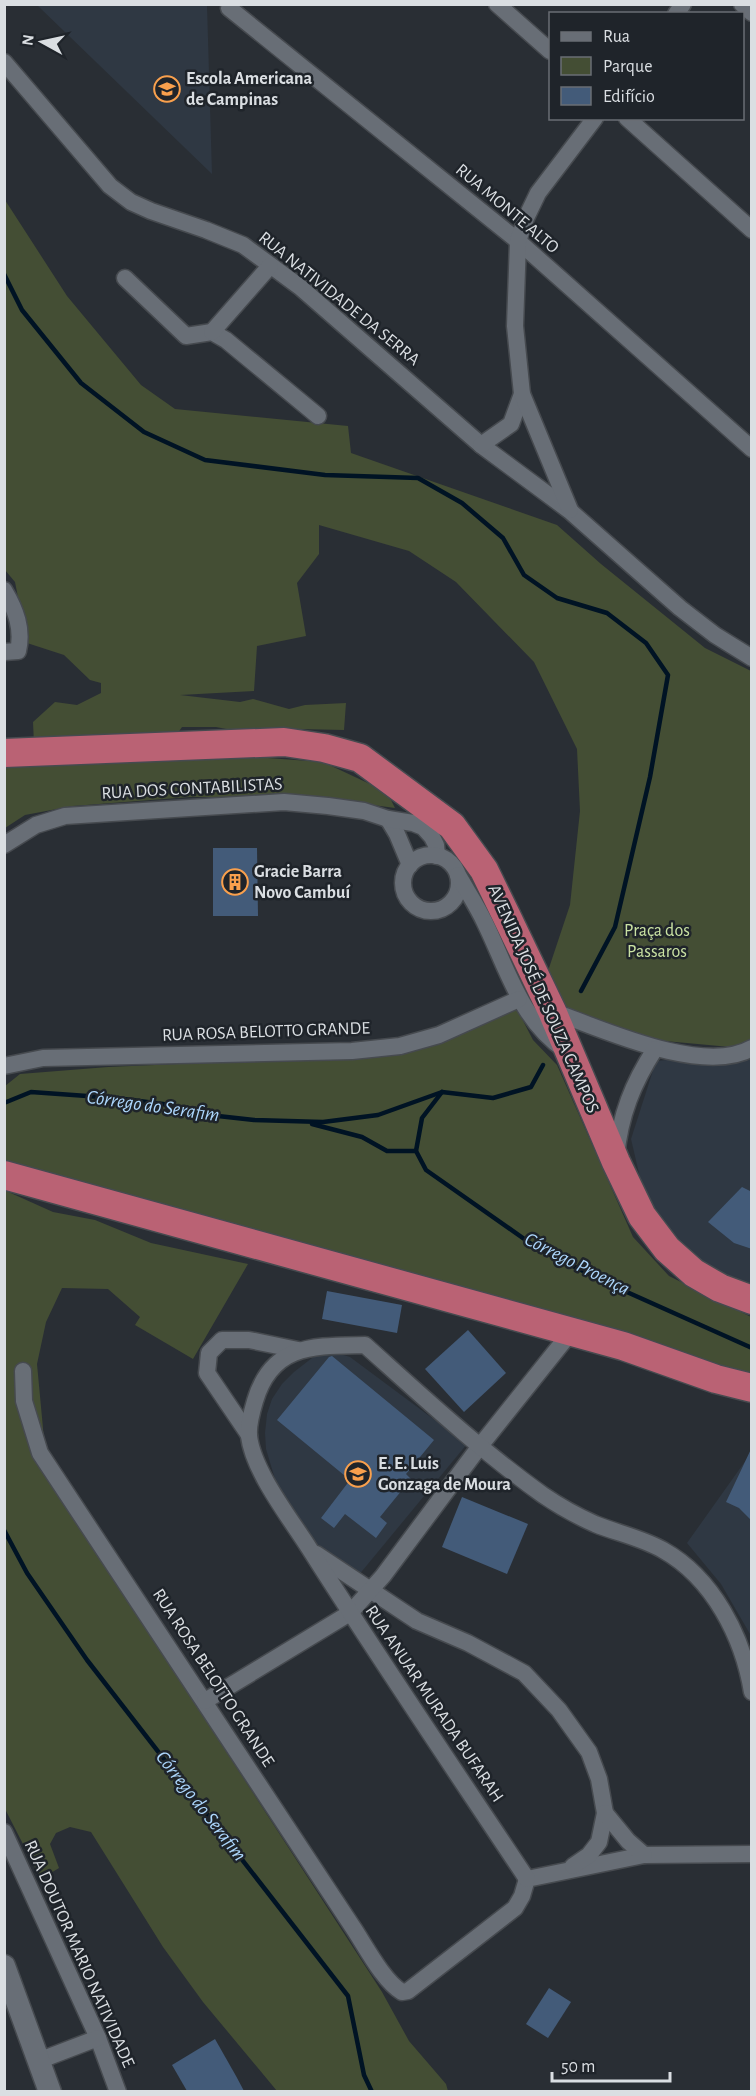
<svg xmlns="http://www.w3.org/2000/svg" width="756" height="2096" viewBox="0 0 756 2096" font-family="'Alegreya Sans',sans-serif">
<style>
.built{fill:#2f3843}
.green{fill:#444e34}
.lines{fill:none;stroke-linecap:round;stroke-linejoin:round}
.stream{stroke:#001324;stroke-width:4.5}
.building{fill:#435b79}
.street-casing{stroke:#464a4f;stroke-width:19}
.secondary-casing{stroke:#464a4f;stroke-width:25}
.highway-casing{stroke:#464a4f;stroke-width:31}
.street{stroke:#686e76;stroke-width:16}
.secondary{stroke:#686e76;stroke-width:22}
.highway{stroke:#ba6274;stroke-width:28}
.labels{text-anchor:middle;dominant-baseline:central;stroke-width:5;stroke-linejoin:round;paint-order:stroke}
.poi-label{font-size:18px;font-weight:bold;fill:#dadee2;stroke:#1f242a;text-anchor:start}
.street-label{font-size:18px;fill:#dadee2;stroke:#1f242a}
.park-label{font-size:18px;fill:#cae2a3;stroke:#1f242a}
.water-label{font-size:20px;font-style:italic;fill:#acd6fc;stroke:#1f242a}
</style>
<rect width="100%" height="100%" fill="#292e34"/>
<g class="built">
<path d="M 37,5 L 207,5 L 212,174 Z"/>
<path d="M 751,1052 L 751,1288 L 693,1260 L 645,1199 L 631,1139 L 656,1061 Z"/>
<path d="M 328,1350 L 350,1357 L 467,1444 L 358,1576 L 314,1543 L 278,1489 L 266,1449 L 265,1433 L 267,1414 L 272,1399 L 282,1384 L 294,1372 L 312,1358 Z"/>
<path d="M 751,1453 L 751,1640 L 750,1634 L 721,1584 L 687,1543 Z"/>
</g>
<g class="green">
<path d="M 5,200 L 67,296 L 141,385 L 175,409 L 348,426 L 351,453 L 557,525 L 601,564 L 705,648 L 751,671 L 751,1040 L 741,1048 L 654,1040 L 569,1013 L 547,974 L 570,905 L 580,811 L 577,749 L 534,662 L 456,582 L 409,551 L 319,525 L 319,554 L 297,583 L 306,636 L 257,646 L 254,691 L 180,695 L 240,702 L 253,699 L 289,709 L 305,705 L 346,703 L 344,730 L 298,729 L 253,734 L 216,727 L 182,727 L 175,737 L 34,744 L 33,722 L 55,702 L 77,705 L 101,693 L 101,683 L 90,680 L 64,655 L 27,643 L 15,582 L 5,570 Z"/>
<path d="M 242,756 L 323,762 L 387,792 L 395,808 L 313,797 L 190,797 L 73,806 L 25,815 L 5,828 L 5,764 Z"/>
<path d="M 517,1009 L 533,1040 L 557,1065 L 633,1237 L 669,1276 L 751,1317 L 751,1379 L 5,1175 L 5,1086 L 20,1074 L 108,1067 L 247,1061 L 450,1039 Z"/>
<path d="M 4,1190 L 53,1212 L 95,1220 L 151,1243 L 248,1264 L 193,1359 L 135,1325 L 140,1317 L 108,1289 L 62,1288 L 46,1322 L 37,1364 L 44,1439 L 38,1461 L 382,1992 L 409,2041 L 446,2084 L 448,2091 L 277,2091 L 203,2002 L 163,1947 L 91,1832 L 70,1827 L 56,1833 L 50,1844 L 59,1868 L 41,1879 L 5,1809 Z"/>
</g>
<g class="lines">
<g class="stream">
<path d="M 4,274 L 22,310 L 81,383 L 144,432 L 205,460 L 325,475 L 418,478 L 462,503 L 503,538 L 524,575 L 557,598 L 607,613 L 646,643 L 668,675 L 650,777 L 615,927 L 581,991"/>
<path d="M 442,1092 L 422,1118 L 416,1151 L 426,1170 L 537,1248 L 609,1284 L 752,1348"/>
<path d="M 4,1103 L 31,1092 L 115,1098 L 163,1104 L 209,1115 L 254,1120 L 323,1122 L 378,1115 L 442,1092 L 493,1098 L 531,1087 L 543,1065"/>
<path d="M 312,1124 L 362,1137 L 387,1151 L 416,1151"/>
<path d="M 4,1530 L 27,1573 L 87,1660 L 348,1996 L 364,2075 L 372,2092"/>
</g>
</g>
<g class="building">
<path d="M 213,848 L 257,848 L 258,916 L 213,916 Z"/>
<path d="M 742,1187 L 752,1192 L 752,1249 L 734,1243 L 708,1222 Z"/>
<path d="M 327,1291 L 402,1305 L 397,1333 L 322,1319 Z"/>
<path d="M 468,1330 L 506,1373 L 464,1412 L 425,1369 Z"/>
<path d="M 332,1356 L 434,1440 L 406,1474 L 411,1479 L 380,1517 L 387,1523 L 376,1538 L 345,1514 L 334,1528 L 321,1518 L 350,1480 L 277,1420 L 329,1357 Z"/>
<path d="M 752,1447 L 752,1521 L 739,1508 L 726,1502 Z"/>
<path d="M 462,1497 L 528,1524 L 507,1574 L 442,1547 Z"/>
<path d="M 549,1988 L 571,2002 L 548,2038 L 526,2024 Z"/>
<path d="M 215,2039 L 236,2076 L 244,2091 L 187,2091 L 172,2065 Z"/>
</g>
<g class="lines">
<g class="street-casing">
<g id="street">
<path d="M 497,4 L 550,51"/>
<path d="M 742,4 L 752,13"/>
<path d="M 229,8 L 518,241 L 752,449"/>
<path d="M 676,14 L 683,4"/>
<path d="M 4,62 L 110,186 L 131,202 L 151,211 L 206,230 L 243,245 L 300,287 L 481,445 L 570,511 L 680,608 L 715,635 L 752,658"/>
<path d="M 627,118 L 752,230"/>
<path d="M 125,278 L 186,336 L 212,332 L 226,340 L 318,416"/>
<path d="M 212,332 L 270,266"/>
<path d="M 481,445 L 511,424 L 522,394"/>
<path d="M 570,510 L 522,394 L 515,326 L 518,241 L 526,218 L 538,193 L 595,118"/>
<path d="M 4,590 C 16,610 23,629 18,651 L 4,652"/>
<path d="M 388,819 L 397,834 L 410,865"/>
<path d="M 4,845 L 36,825 L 65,816 L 284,802 L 328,806 L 364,811 L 388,819 L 413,823 L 423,827 L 432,837 L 436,845 L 437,856"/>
<circle cx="431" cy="883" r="28"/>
<path d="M 458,875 C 467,891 477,906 485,923 C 507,968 521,1021 565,1050"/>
<path d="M 552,1011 C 602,1029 703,1076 752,1048"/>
<path d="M 4,1066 L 43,1058 L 352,1051 L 400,1046 L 439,1035 L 519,999"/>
<path d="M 616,1157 C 620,1115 633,1083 655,1049"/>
<path d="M 23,1371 L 24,1401 L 40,1453 L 352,1926 C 365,1945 383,1981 402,1992 L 408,1991 L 515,1908 L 522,1896 L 527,1879 L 644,1855 L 752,1854"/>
<path d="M 249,1435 L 207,1373 L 209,1353 L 222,1340 L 249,1340 L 298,1350"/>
<path d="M 316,1554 L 417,1621 L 468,1643 L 524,1673 L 559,1710 L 589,1752 L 599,1779 L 605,1813 L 599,1842 L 589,1855 L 573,1866"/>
<path d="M 205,1701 L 350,1613 L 383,1576 L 480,1446 L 571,1332"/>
<path d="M 605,1813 L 628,1841 L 644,1855"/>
<path d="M 4,1832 L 98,2038 L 118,2092"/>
<path d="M 527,1879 C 454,1769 380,1660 309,1548 C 290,1518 253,1471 249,1436 C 248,1425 252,1411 255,1401 C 272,1343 315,1346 365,1345 C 423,1397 480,1450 543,1495 C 559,1506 577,1516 595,1524 C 617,1533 642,1538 663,1550 C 713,1578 743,1637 752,1692"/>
<path d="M 38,2061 L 98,2038"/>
</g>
</g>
<g class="secondary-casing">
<path id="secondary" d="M 4,1966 L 50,2092"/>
</g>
<g class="highway-casing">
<g id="highway">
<path d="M 4,753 L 284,742 L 324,748 L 360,758 L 452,826 L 484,870 L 506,915 L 552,1011 L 616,1162 L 642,1216 L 667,1249 L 694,1273 L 720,1288 L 752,1300"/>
<path d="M 4,1175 L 623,1346 L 716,1379 L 752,1388"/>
</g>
</g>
<use href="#street" class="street"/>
<use href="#secondary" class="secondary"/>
<use href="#highway" class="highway"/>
</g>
<defs>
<g id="school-ring" transform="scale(1.35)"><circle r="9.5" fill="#1f242a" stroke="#f9a04d" stroke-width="1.5"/><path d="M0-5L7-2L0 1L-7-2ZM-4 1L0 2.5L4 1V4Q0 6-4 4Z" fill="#f9a04d"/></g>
<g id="building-ring" transform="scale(1.35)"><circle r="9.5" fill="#1f242a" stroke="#f9a04d" stroke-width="1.5"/><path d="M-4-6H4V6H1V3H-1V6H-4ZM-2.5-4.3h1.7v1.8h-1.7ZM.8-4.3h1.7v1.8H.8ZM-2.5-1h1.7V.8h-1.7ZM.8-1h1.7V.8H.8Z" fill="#f9a04d"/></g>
</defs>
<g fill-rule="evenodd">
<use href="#school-ring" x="167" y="89"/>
<use href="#building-ring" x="235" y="882"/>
<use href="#school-ring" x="358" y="1474"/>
</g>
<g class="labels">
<g class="poi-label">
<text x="186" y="79">Escola Americana<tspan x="186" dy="21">de Campinas</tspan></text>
<text x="254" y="872">Gracie Barra<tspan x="254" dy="21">Novo Cambuí</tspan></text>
<text x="378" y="1464">E. E. Luis<tspan x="378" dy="21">Gonzaga de Moura</tspan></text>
</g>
<g class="street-label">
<text transform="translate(507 209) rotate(40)">RUA MONTE ALTO</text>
<text transform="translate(339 299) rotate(39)">RUA NATIVIDADE DA SERRA</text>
<text transform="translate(192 789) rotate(-3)">RUA DOS CONTABILISTAS</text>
<text transform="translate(543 999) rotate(66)">AVENIDA JOSÉ DE SOUZA CAMPOS</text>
<text transform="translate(266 1032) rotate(-2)">RUA ROSA BELOTTO GRANDE</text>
<text transform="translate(213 1678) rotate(57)">RUA ROSA BELOTTO GRANDE</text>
<text transform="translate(434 1704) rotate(56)">RUA ANUAR MURADA BUFARAH</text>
<text transform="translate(79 1954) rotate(66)">RUA DOUTOR MARIO NATIVIDADE</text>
</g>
<g class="park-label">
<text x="657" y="931">Praça dos<tspan x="657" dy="21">Passaros</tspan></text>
</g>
<g class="water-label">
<text transform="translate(153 1106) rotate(8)">Córrego do Serafim</text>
<text transform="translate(577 1264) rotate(27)">Córrego Proença</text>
<text transform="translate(201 1806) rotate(52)">Córrego do Serafim</text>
</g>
</g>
<rect width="756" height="2096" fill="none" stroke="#dadee2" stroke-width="12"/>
<rect x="549" y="12" width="195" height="108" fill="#1f242a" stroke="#6a6e74" stroke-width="1.5"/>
<rect x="561" y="32" width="30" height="9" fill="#686e76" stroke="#6a6e74" stroke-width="1.5"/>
<text x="603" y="42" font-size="18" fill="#dadee2">Rua</text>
<rect x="561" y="57" width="30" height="18" fill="#444e34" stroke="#6a6e74" stroke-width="1.5"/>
<text x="603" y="72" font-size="18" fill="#dadee2">Parque</text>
<rect x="561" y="87" width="30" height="18" fill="#435b79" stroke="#6a6e74" stroke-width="1.5"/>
<text x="603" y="102" font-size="18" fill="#dadee2">Edifício</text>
<g transform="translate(42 42) rotate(278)" stroke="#1f242a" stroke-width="4.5" paint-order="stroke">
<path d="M0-4.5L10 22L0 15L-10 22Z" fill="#dadee2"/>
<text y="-9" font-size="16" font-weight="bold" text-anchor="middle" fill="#dadee2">N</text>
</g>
<path d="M552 2072v9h118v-9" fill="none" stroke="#dadee2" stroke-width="3"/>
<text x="561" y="2072" font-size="18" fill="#dadee2" stroke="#1f242a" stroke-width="4.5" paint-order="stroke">50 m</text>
</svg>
